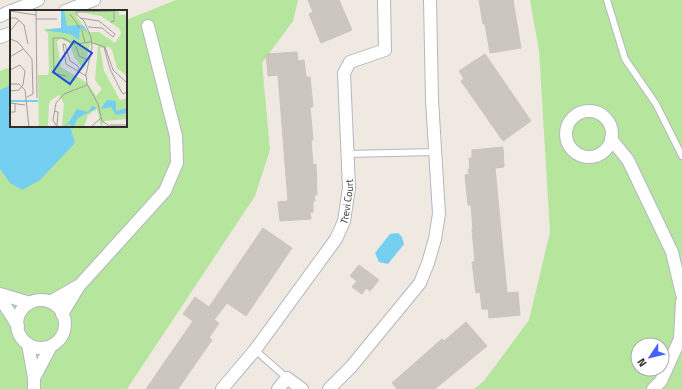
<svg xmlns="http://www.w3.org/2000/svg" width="682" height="389" viewBox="0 0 682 389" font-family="'Titillium Web',sans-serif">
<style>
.green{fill:#b6e59e;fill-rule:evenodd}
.water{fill:#75cff0}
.building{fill:#cbc7bf;stroke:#cbc5ba}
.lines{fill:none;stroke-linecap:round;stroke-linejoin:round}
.service-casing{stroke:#b4b7c1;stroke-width:8}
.minor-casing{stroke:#b4b7c1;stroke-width:14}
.service{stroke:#fff;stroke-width:6}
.minor{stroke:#fff;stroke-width:12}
.labels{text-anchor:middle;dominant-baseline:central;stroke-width:3;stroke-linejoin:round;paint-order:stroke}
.street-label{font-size:10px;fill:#2e2e2e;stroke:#fff}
.inset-river{fill:none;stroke:#75cff0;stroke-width:2}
.inset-road{fill:none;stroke:#a29e99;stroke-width:1}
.view{fill:#1d4ed8;fill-opacity:0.15;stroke:#1d4ed8;stroke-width:2}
.inset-edge{fill:none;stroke:#2e2e2e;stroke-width:2}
</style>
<rect width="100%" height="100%" fill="#efe9e1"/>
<g class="green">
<path d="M 176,0 L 298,0 L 293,21 L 262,63 L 270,150 L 255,196 L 127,389 L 0,389 L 0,71 L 11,67 L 11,126 L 126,126 L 126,20 Z"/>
<path d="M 530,0 L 682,0 L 682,389 L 474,389 L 484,381 L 529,320 L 550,232 L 539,50 ZM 638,345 L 662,345 L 662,369 L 638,369 Z"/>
</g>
<g class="water">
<path d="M 11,85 L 11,126 L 70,126 L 75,143 L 40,180 L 22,190 L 10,183 L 0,169 L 0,90 Z"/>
<path d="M 398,233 L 402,237 L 404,244 L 388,264 L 379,262 L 375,253 L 390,234 Z"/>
</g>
<g class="building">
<path d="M 308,0 L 339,0 L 352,30 L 321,43 L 309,14 L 313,12 Z"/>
<path d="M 479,0 L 513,0 L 521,48 L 490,53 L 485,24 L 483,24 Z"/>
<path d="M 297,52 L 298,61 L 304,60 L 306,77 L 310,77 L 313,107 L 310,107 L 313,140 L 311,140 L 313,165 L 316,164 L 317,195 L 314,195 L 315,201 L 313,201 L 313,212 L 310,212 L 311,219 L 280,221 L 278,202 L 288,201 L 278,75 L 268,76 L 266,54 Z"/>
<path d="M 485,54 L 531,121 L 503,141 L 461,81 L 464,79 L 459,71 Z"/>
<path d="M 503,147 L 504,167 L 495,168 L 507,293 L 518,292 L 520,315 L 489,318 L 488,309 L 482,309 L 480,292 L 476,293 L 472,262 L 475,262 L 472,229 L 473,229 L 471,205 L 468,205 L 465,175 L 469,174 L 468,169 L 470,169 L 469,158 L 472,158 L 472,150 Z"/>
<path d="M 263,228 L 292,248 L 246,316 L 227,303 L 214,320 L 219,323 L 209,338 L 212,340 L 178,389 L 146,389 L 193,321 L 183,314 L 195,297 L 209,307 Z"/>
<path d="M 359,265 L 379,280 L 370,291 L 366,288 L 362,294 L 352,287 L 357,281 L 350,276 Z"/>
<path d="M 466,322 L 487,346 L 435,389 L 397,389 L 392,383 L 442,339 L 444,341 Z"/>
</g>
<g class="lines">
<g class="service-casing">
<g id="service">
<path d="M 607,0 L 625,59 L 656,104 L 682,156"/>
<path d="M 347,154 L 435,152"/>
<path d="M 255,350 L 287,378"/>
</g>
</g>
<g class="minor-casing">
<g id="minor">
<path d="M 12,11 L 38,0"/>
<path d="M 65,11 L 94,0"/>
<path d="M 0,16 L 11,11"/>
<path d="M 0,37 L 11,33"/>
<circle cx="589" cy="134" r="23"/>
<path d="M 611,139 L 628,160 L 672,252 L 682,294"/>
<path d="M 0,294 L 30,303"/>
<path d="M 0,298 L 18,326"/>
<circle cx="41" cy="324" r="24"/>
<path d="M 50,302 L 78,286"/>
<path d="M 62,314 L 79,286 L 165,191 L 177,163 L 176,136 L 148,26"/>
<path d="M 28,344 L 34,378 L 34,389"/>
<path d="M 34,378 L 51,346"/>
<path id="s1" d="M 222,389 L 255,350 L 336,239 L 344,221 L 349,188 L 344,73 L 350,62 L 385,50 L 384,0"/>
<path d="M 278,389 L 287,378 L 302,389"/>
<path d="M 329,389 L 351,367 L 420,283 L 428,263 L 435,239 L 439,214 L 432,100 L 430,0"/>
<path d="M 653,389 L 661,381 L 680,339 L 682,302"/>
</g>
</g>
<use href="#service" class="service"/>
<use href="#minor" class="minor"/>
</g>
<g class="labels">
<g class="street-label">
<text stroke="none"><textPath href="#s1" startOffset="228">Trevi Court</textPath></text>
</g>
</g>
<g transform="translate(10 10)">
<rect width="117" height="117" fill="#efe9e1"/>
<path d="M 51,0 L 109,0 L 109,5 L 117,5 L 117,66 L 107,58 L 102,40 L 99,37 L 90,38 L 94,61 L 110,90 L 117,88 L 117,109 L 94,111 L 91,117 L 87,99 L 78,105 L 74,117 L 52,117 L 54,94 L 49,85 L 41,90 L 39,94 L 38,117 L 29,117 L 28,65 L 38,65 L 39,61 L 38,23 L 33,19 L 51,18 ZM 69,2 L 91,6 L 110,19 L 111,24 L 105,33 L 89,22 L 78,22 L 66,6 ZM 50,28 L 59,33 L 65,48 L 72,57 L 75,57 L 80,33 L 88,35 L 85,70 L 92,79 L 86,86 L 77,73 L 51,57 L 47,32 Z" fill="#b6e59e" fill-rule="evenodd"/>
<path d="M 51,0 L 54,0 L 57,16 L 70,15 L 74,16 L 78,23 L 70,17 L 69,30 L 60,24 L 35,20 L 51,18 ZM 97,90 L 106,91 L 106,101 L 117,98 L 117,103 L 106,105 L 101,97 L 91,99 ZM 82,96 L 87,98 L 68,108 L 63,117 L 59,114 L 53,117 L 59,112 L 67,99 L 78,102 Z" fill="#75cff0"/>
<path class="inset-river" d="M 0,91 L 28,91"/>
<path class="inset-road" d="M 26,0 L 27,88M 0,1 L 26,5M 65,2 L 104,1 L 104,11 L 101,12 L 104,11M 60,4 L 72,21 L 75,33M 66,4 L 74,11 L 81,27 L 82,38 L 76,64 L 77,74 L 88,94 L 92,111 L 101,117M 0,8 L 6,8 L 14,15 L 18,34M 70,8 L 89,11 L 105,24 L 103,27 L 92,18 L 78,17M 26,9 L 47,9M 0,21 L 9,10M 0,29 L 8,32 L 22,49 L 23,84 L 17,87M 53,34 L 56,54 L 76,66M 53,34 L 55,34 L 60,51 L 68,56 L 70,63M 67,34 L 80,32 L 95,37 L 103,60 L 117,73M 66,36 L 69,46 L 76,49M 94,37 L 100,59 L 111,81 L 113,84 L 117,82M 0,47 L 13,39M 0,60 L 10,55 L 15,61 L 13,75 L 9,80 L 0,81M 56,66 L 47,64 L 44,61 L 43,28 L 53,28 L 65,34M 0,74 L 9,74 L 15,80 L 19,117M 0,93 L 15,95M 44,101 L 48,102 L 47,116M 0,102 L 5,102 L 5,93M 100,115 L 117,115M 47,117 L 43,110 L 46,93 L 54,84 L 77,75M 81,117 L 91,108"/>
<path class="view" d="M 64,31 L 82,43 L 60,74 L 43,62 Z"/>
<rect width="117" height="117" class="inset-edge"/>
</g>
<g transform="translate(650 357) rotate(235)"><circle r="19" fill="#ffffff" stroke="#ababab"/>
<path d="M0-3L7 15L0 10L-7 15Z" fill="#4264fb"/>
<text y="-6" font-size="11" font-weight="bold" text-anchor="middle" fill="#2e2e2e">N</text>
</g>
</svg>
